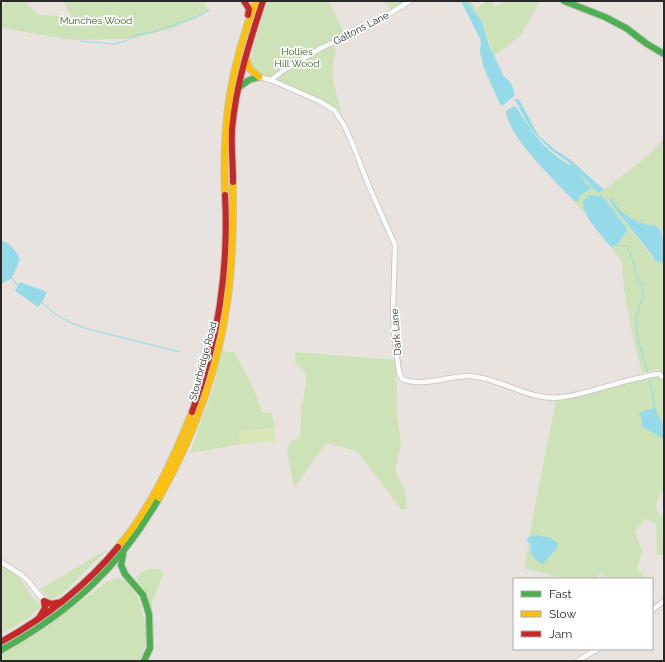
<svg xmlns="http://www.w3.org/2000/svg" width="665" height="662" viewBox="0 0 665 662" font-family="Raleway,sans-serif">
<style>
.green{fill:#cee2b8}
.pitch{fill:#d9e6b6}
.water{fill:#94dae8}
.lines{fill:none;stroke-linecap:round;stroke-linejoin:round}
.stream{stroke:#94dae8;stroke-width:1}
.street-casing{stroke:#c2c0c0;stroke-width:6}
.fast-casing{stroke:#c2c0c0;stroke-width:8}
.slow-casing{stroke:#c2c0c0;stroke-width:8}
.jam-casing{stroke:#c2c0c0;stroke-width:8}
.street{stroke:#fcfbfa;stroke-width:4.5}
.fast{stroke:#4caf50;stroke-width:6}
.slow{stroke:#ffc107;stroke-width:6}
.jam{stroke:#c62828;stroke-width:6}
.labels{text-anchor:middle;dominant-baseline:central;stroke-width:3.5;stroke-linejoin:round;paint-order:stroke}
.park-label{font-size:10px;fill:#31651b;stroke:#fff}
.street-label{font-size:10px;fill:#292929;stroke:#fff}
</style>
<rect width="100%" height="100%" fill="#e8e3de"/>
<g class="green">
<path d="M 7,1 L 26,1 L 37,15 L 72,17 L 63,1 L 203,1 L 209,11 L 173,28 L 131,39 L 72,40 L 1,28 L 1,9 Z"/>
<path d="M 268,1 L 329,1 L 345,34 L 330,41 L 336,51 C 328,75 335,89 342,112 C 314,95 285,81 253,72 C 247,58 263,17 268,1 Z"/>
<path d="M 385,1 L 406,1 L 391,10 Z"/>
<path d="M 467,1 L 471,1 L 476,8 L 488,1 L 492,1 L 495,7 L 506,1 L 540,1 L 520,36 L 494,56 L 482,22 Z"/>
<path d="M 664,138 L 664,236 L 659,227 L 656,225 C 646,227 628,219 621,211 C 617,208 615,203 612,198 L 617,211 L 655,261 L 664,263 L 664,374 L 657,369 L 642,373 L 631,328 L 624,289 L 622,262 L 611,247 L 616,245 L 628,230 L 605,199 L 583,205 L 586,215 L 574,201 L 578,201 L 581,195 L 590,190 L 590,188 L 579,175 L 580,173 L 589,183 L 592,188 L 600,193 L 649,155 Z"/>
<path d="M 222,351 L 235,353 L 255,392 L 262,412 L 272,413 L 274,428 L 239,431 L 240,444 L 190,453 L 213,389 Z"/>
<path d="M 295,352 L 396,360 L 397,413 L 401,446 L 395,469 L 405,491 L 407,508 L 402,510 L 357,451 L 326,443 L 294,488 L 287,451 L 291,442 L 300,437 L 301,401 L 303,402 L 306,382 L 305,372 L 295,363 Z"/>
<path d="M 659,376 L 664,380 L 664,426 L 658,415 L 652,409 L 643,411 L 641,426 L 664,439 L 664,489 L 660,494 L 655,509 L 664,518 L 664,556 L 657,554 L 656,523 L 644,519 L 635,531 L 642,551 L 637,570 L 647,578 L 646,579 L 609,579 L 600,573 L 597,579 L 566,579 L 524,568 L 529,542 L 531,555 L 534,560 L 547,560 L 554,552 L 535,535 L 529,537 L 556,401 L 640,380 Z"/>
<path d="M 106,550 L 106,551 L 62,594 L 51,600 L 40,589 Z"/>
<path d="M 1,564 L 18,576 L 33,598 L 42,605 L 29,618 L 1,634 Z"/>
<path d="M 151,569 L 158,569 L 164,572 L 152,602 L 152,613 L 146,594 L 136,577 L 145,570 Z"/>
<path d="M 116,578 L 124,579 L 138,597 L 146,625 L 147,643 L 139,661 L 1,661 L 1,653 L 37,634 L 108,581 Z"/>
</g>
<path class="pitch" d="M 274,428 L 275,441 L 240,444 L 239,431 Z"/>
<g class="water">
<path d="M 461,1 L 467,1 L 482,22 L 489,45 L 497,62 L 503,75 L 511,83 L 515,95 L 502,106 L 499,102 L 484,68 L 480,52 L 481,41 Z"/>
<path d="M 516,98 L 520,101 L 538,135 L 554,149 L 572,161 L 604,190 L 599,193 L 592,188 L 589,183 L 580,174 L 580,175 L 591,189 L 581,195 L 578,201 L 574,201 C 556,182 508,137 506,111 L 514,106 L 517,108 C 533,134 544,150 571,166 L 571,164 C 561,157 550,150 542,141 C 530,130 522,114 515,99 Z"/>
<path d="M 589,195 L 598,196 L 605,199 L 628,230 L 616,245 L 611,247 C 604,238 577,210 584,199 C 585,198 589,196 589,195 Z"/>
<path d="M 612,198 C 614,203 617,207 621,211 C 628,218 646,227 656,225 C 665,233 664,251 664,263 L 655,261 L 652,255 L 617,211 L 609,199 Z"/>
<path d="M 1,241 C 11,242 15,251 20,259 L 12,278 L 1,284 Z"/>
<path d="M 20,282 L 47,292 L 42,302 L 38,307 L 15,291 Z"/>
<path d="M 656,408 L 658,415 L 664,426 L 664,439 L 641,426 C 643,421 642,418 639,414 L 643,411 Z"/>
<path d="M 535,535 L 551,538 L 557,542 L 558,547 L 543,564 C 523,555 536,547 526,540 L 529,537 Z"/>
</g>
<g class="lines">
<g class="stream">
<path d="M 80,41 L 113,44 L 126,41 L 133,36 L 156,31 L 195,18 L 210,10"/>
<path d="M 600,193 L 601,197"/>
<path d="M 616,245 L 627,246 L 633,260 L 637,277 L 642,286 L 643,296 L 636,316 L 637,335 L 648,374"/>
<path d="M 12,278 L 18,286"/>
<path d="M 42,302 C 62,325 92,330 120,337 C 140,342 160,347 180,352"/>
<path d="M 649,378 L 654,402 L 654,409"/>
</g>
<g class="street-casing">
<g id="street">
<path d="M 259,77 L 271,80 L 319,101 L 334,110 L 344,125 L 353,145 L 368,184 L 395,245 L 393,310 L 394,335 L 399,372 L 402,379 C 423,388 449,375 471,376 C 503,379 531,402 563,397 C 591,393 616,382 643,377 C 648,376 654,374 659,374 C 659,374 664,377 664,377"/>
<path d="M 271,80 L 284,70 L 321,48 L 366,28 L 410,1"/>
<path d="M 1,562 L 23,576 L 29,582 L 44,601"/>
<path d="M 652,610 L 664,601"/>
<path d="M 577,661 L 598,649"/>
</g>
</g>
<g class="fast-casing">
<g id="fast">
<path d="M 564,1 L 605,17 L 626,28 L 647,44 L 664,54"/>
<path d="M 238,88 L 249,80 L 259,77"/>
<path d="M 123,555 L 121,565 L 125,574"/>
<path d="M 125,574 L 143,595 L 149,614 L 150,648 L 144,661"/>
<path d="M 1,650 C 69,613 121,566 159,498"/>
</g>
</g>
<g class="slow-casing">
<g id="slow">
<path d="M 246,58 L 249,68 L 259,77"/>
<path d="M 225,195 C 222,123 230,69 256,1"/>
<path d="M 159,498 C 194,436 219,368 228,296 C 233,258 233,220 233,182"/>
<path d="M 118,547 C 151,508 173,460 192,412"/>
</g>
</g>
<g class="jam-casing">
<g id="jam">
<path d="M 244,1 L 249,9 L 248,15"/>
<path d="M 233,182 C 233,164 231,147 232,129 C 236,85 249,43 263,1"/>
<path d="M 192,412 C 218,344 229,268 225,195"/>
<path d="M 39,618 L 45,608 L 44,601 L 51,604 L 62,602"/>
<path d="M 1,642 C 46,617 85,587 118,547"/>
</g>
</g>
<use href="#street" class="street"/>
<use href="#fast" class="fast"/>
<use href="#slow" class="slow"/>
<use href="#jam" class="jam"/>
</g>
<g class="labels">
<g class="park-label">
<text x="96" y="20">Munches Wood</text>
<text x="297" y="51">Hollies<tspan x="297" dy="12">Hill Wood</tspan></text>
</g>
<g class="street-label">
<text transform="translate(361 28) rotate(-27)">Galtons Lane</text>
<text transform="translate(396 332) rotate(-94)">Dark Lane</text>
<text transform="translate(203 361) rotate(-75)">Stourbridge Road</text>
</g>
</g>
<rect width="665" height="662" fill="none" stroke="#292929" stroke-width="4"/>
<rect x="513" y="578" width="140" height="72" fill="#ffffff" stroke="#a9a9a9"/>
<rect x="521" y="591" width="20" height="6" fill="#4caf50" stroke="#a9a9a9"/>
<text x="549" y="598" font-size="12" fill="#292929">Fast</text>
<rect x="521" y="611" width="20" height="6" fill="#ffc107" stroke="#a9a9a9"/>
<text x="549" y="618" font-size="12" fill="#292929">Slow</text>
<rect x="521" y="631" width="20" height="6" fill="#c62828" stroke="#a9a9a9"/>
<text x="549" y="638" font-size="12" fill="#292929">Jam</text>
</svg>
